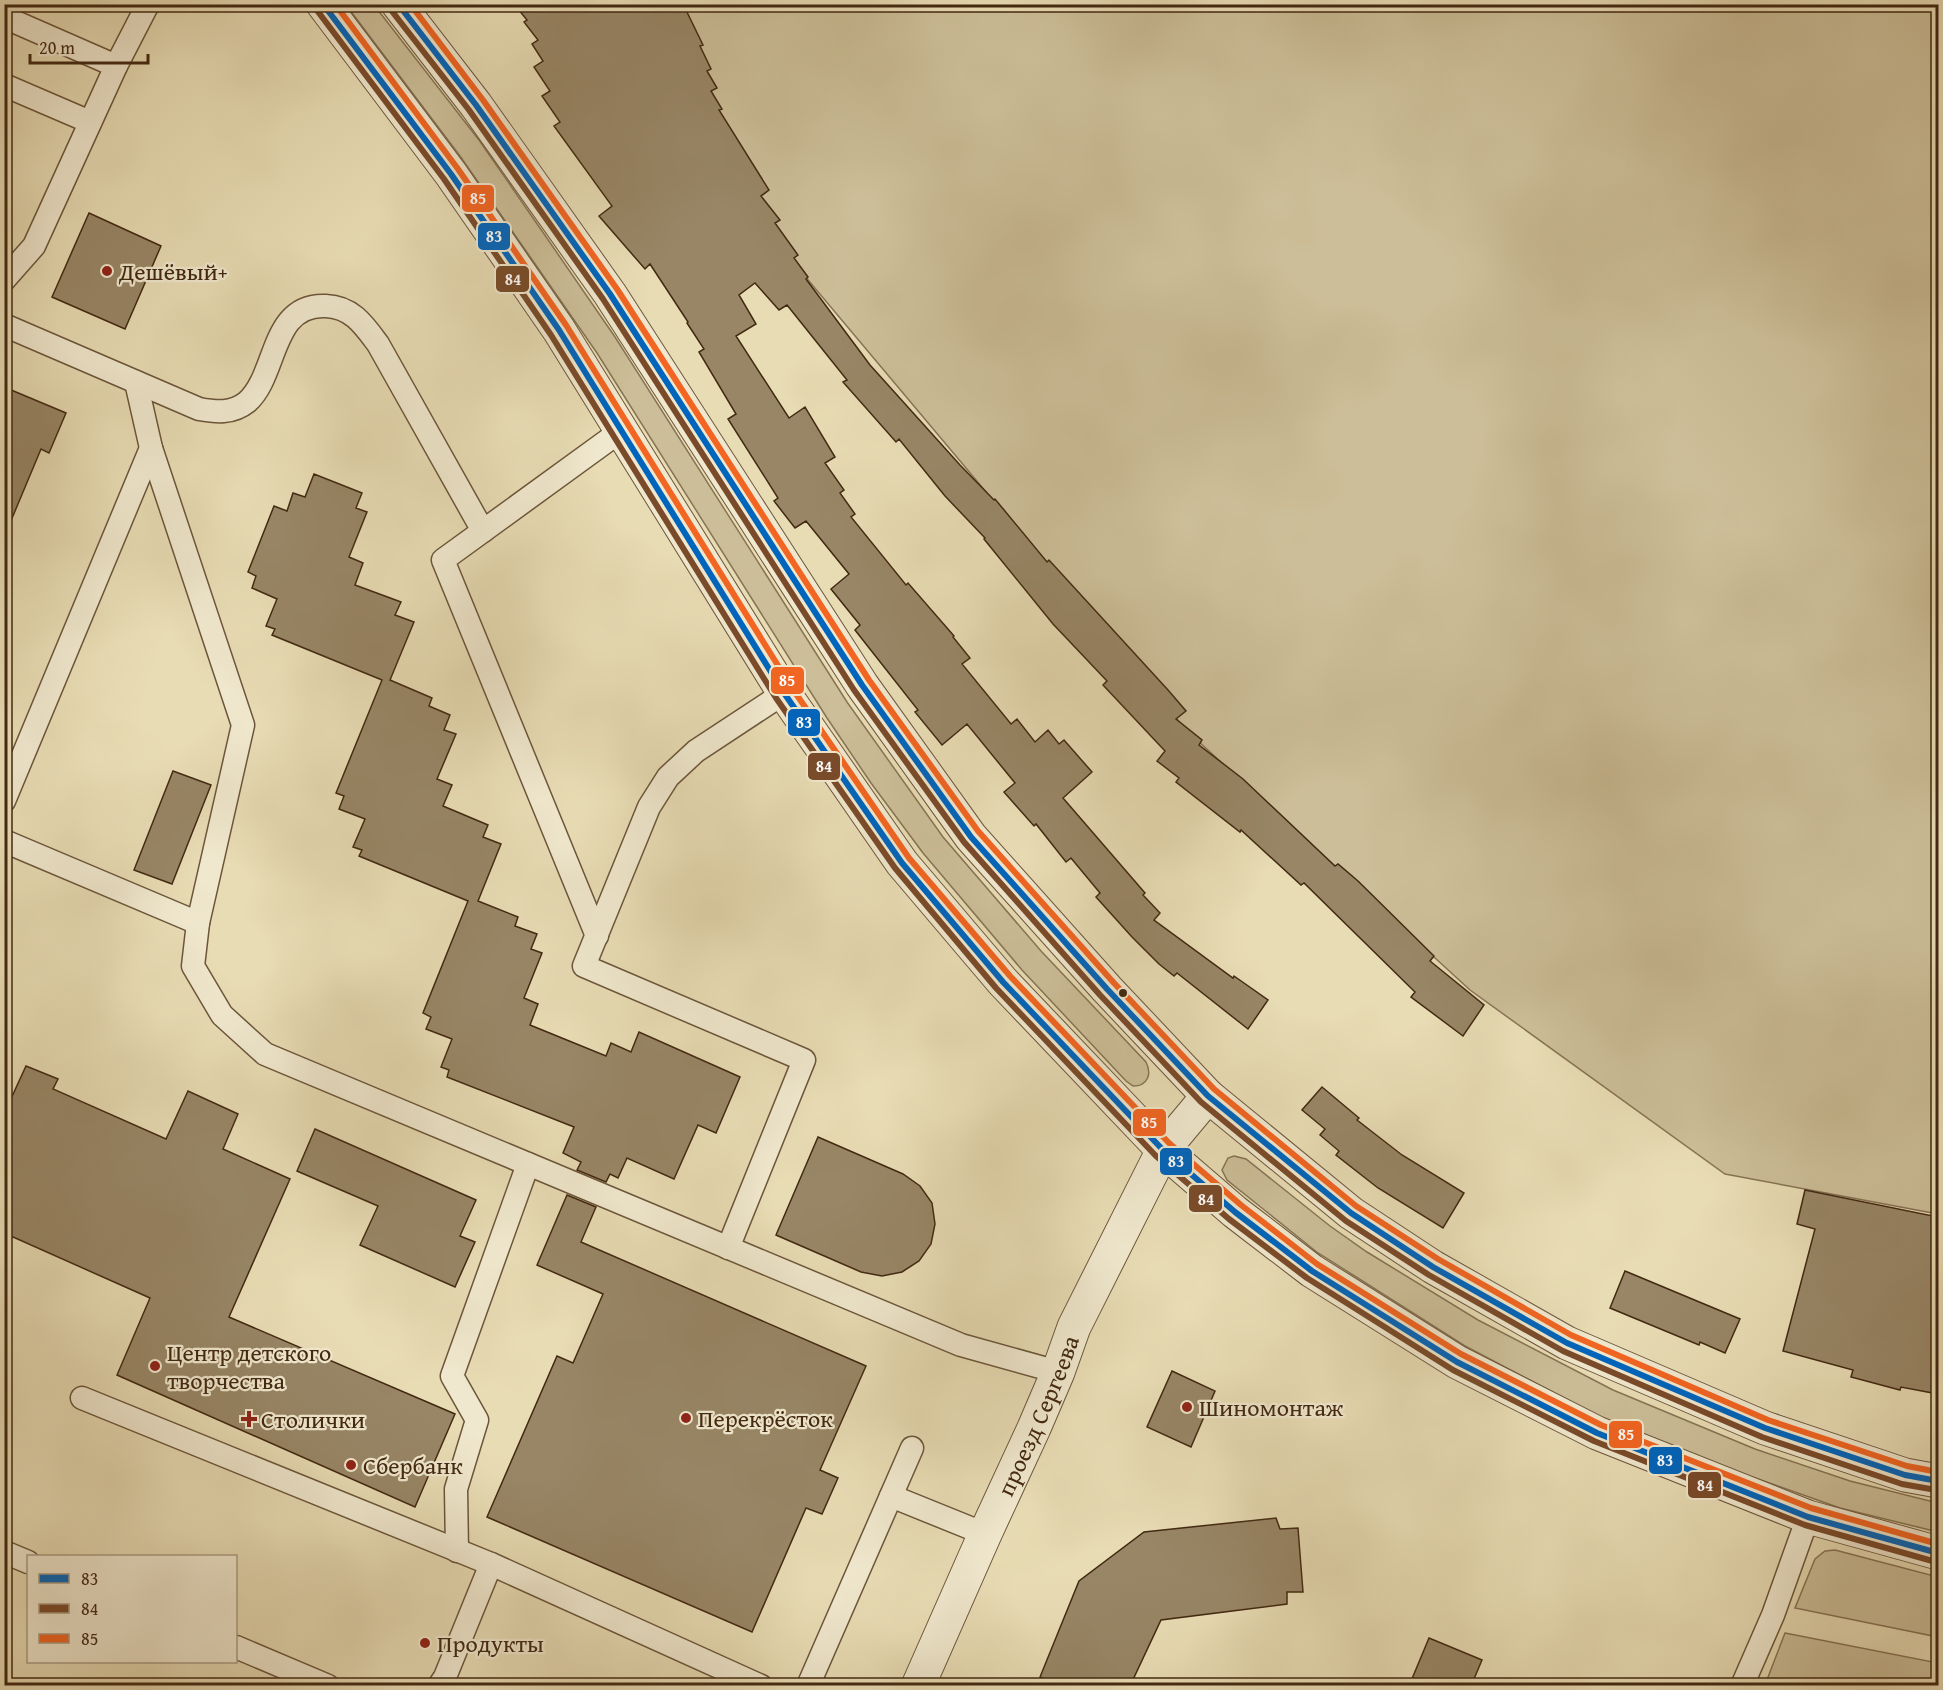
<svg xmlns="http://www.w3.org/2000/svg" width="1943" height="1690" viewBox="0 0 1943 1690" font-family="'Gentium Book Plus',serif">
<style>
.green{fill:#ccbe98;stroke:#877455;stroke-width:1.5}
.building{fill:#988666;stroke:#422912;stroke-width:1.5}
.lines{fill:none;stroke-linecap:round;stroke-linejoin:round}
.service-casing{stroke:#6c563a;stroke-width:25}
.minor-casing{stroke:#6c563a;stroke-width:35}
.tertiary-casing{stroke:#6c563a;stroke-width:35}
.service{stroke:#f0e8ce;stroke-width:22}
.minor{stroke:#f0e8ce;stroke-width:33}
.tertiary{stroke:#f0e8ce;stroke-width:33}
.bus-1-casing{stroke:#f0e8ce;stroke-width:10}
.bus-2-casing{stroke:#f0e8ce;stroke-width:10}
.bus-3-casing{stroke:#f0e8ce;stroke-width:10}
.bus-1{stroke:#0065bd;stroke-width:6}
.bus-2{stroke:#7a4b2a;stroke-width:6}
.bus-3{stroke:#f26522;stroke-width:6}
.poi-dot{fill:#8f2418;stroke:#f0e8ce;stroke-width:2}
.bus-dot{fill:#422912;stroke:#f0e8ce;stroke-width:2}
.labels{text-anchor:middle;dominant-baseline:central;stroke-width:4.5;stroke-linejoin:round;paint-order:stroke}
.poi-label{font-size:24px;fill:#422912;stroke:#f0e8ce;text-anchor:start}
.street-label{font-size:24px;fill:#422912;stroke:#f0e8ce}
.line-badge{stroke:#f0e8ce;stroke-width:2}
.badge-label{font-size:16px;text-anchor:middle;font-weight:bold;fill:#fff}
</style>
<rect width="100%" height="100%" fill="#e8dcb4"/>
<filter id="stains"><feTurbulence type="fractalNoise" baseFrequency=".00333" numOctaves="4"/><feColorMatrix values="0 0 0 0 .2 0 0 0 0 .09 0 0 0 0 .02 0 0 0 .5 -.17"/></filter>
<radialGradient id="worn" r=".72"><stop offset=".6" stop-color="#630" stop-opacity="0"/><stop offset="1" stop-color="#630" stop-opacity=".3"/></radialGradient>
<g class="green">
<path d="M 346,5 L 374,5 L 479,140 L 542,231 L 615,337 L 847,702 L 943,837 L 1041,951 L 1146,1062 C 1152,1074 1148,1086 1133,1086 L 1126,1081 L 1022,970 L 923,853 L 871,783 L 827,718 L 597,353 L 460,156 Z"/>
<path d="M 674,5 L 1938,5 L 1938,1214 L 1725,1174 L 1470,990 L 1186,730 L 772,237 Z"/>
<path d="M 1234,1156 L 1246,1159 L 1330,1226 L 1367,1252 L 1478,1320 L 1613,1390 L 1755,1449 L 1850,1481 L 1938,1503 L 1938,1532 L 1840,1508 L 1744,1474 L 1602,1418 L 1465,1346 L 1353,1275 L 1318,1253 L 1227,1180 L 1222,1170 L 1228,1158 Z"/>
<path d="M 1835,1550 L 1938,1577 L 1938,1637 L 1795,1608 L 1815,1559 L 1825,1551 Z"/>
<path d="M 1785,1633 L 1938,1663 L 1938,1685 L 1765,1685 Z"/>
</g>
<g class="building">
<path d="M 514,4 L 683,4 L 703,45 L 700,46 L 711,69 L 707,71 L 717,88 L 711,91 L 722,109 L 719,110 L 769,190 L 761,196 L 780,220 L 775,223 L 798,255 L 794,258 L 808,277 L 806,279 L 870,365 L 960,465 L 994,500 L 995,499 L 1047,562 L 1049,560 L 1168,690 L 1186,711 L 1176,719 L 1202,740 L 1199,745 L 1243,779 L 1335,866 L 1338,864 L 1358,881 L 1434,956 L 1430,961 L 1484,1005 L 1463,1036 L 1411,997 L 1415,992 L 1304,883 L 1301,885 L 1241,830 L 1240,832 L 1176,782 L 1179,778 L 1157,761 L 1165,751 L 1103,685 L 1107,681 L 1053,624 L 984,539 L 985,538 L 945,496 L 899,439 L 896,442 L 843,382 L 847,380 L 787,305 L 779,310 L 755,283 L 739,295 L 756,324 L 736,336 L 789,418 L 805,407 L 835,457 L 825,463 L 844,490 L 840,493 L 855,514 L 851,517 L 906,585 L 908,583 L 954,636 L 953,637 L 970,658 L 962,664 L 1011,724 L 1017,719 L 1035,742 L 1048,730 L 1059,744 L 1064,740 L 1092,772 L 1063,798 L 1145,893 L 1143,895 L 1160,913 L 1154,920 L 1233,978 L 1234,976 L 1268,1000 L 1248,1029 L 1177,973 L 1174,976 L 1159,964 L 1132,937 L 1096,897 L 1100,893 L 1071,858 L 1066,862 L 1036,824 L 1034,826 L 1004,792 L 1015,783 L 967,724 L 942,745 L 915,712 L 918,710 L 855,630 L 860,625 L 831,589 L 849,574 L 806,521 L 795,528 L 774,501 L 778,498 L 728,419 L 736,414 L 699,352 L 704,349 L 687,323 L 688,322 L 650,264 L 645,269 L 599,216 L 612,206 L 554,126 L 560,122 L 542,96 L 550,91 L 534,67 L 543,61 L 532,44 L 538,40 L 524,22 L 527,20 Z"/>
<path d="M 89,213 L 161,246 L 125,329 L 52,297 Z"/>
<path d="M 4,387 L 66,413 L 49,453 L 41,449 L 5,535 Z"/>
<path d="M 314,474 L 362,493 L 356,508 L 367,512 L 349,557 L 363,563 L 355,585 L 401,602 L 395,615 L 414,622 L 390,680 L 432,698 L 429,706 L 450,715 L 444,730 L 456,734 L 437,779 L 452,785 L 443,806 L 488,825 L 483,837 L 501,844 L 478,901 L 518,917 L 515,926 L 537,934 L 531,949 L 542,953 L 524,998 L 538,1004 L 530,1025 L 606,1056 L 611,1043 L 631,1052 L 639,1032 L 740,1077 L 716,1133 L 698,1125 L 674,1179 L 627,1158 L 618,1178 L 610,1174 L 606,1182 L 577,1170 L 581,1162 L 563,1153 L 574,1127 L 447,1077 L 449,1070 L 441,1067 L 452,1039 L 426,1029 L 431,1017 L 423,1013 L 468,901 L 359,856 L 362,850 L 353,847 L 365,819 L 339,809 L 344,796 L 336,793 L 382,680 L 272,635 L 275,629 L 266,626 L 277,599 L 252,588 L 256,576 L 248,572 L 274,506 L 287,511 L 293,493 L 305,497 Z"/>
<path d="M 173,771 L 211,785 L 172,884 L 134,870 Z"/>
<path d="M 26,1066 L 58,1079 L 53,1089 L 166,1139 L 188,1091 L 238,1114 L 223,1149 L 290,1179 L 229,1317 L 455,1414 L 415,1507 L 117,1375 L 150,1298 L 4,1233 L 4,1114 Z"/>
<path d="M 1322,1087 L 1359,1118 L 1357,1120 L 1402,1155 L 1464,1193 L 1443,1228 L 1378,1188 L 1336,1155 L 1339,1151 L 1320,1135 L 1325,1129 L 1302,1110 Z"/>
<path d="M 315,1129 L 476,1200 L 460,1236 L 475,1242 L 455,1287 L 360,1245 L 378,1206 L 297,1171 Z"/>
<path d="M 818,1137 L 903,1174 L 920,1186 L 932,1203 L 935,1224 L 931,1244 L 919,1261 L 902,1272 L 882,1276 L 861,1272 L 776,1235 Z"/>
<path d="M 1805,1190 L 1938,1217 L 1938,1394 L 1901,1387 L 1900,1390 L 1851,1377 L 1853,1370 L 1783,1351 L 1815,1229 L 1797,1224 Z"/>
<path d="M 567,1195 L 596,1207 L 581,1242 L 866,1366 L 820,1470 L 838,1478 L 822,1514 L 806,1508 L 752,1632 L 487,1517 L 557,1356 L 573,1363 L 603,1294 L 537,1265 Z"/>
<path d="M 1625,1271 L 1740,1319 L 1725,1353 L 1700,1342 L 1699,1345 L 1610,1308 Z"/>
<path d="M 1172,1371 L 1215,1391 L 1191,1447 L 1147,1427 Z"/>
<path d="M 1276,1518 L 1280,1529 L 1298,1528 L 1303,1592 L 1287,1592 L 1287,1604 L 1161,1620 L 1130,1686 L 1060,1686 L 1040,1677 L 1079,1581 L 1144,1532 Z"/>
<path d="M 1429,1638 L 1482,1660 L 1471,1686 L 1409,1686 Z"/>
</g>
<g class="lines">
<g class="service-casing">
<g id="service">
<path d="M 4,17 L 116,66"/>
<path d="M 4,85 L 90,122"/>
<path d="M 4,280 L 34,246 L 116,66 L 148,4"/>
<path d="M 4,325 L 199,409 C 216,412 232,414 247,402 C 278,375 270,303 326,306 C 352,307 364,325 378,344 L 483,531"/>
<path d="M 136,382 L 151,448 L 243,725 L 198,923 L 193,966 L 222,1015 L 265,1054 L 961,1345 L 1058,1372"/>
<path d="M 4,801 L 151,448"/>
<path d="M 4,841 L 198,923"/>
<path d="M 597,936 L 443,560 L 622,430"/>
<path d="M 728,1248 L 804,1060 L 584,966 L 649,807 L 668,777 L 696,751 L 784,693"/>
<path d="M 82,1398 L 491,1564 L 761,1686"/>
<path d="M 891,1496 L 985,1534"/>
<path d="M 457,1551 L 456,1489 L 477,1420 L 452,1376 L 528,1164"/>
<path d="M 4,1552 L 28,1562"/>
<path d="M 236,1647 L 328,1686"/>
<path d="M 439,1686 L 445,1677 L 491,1564"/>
<path d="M 808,1686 L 912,1448"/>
<path d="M 1742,1686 L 1773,1615 L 1808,1517"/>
</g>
</g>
<g class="minor-casing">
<g id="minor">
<path id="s1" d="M 918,1686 L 985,1534 L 1034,1428 L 1058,1372 L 1074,1327 L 1163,1150 L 1208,1096"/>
</g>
</g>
<g class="tertiary-casing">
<g id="tertiary">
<path d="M 323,4 L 451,174 L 559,330 L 784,693 L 902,863 L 1003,982 L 1163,1150 L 1235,1212 L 1312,1271 L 1457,1362 L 1597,1433 L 1808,1517 L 1938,1553"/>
<path d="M 398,4 L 476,105 L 610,294 L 862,685 L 971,837 L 1107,989 L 1208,1096 L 1351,1213 L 1433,1267 L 1567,1343 L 1765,1428 L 1905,1475 L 1938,1481"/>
</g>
</g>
<use href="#service" class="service"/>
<use href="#minor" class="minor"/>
<use href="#tertiary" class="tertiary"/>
<g class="bus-1-casing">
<g id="bus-1">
<path d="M 323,4 L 451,174 L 559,330 L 784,693 L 902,863 L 1003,982 L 1163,1150 L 1235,1212 L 1312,1271 L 1457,1362 L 1597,1433 L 1808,1517 L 1938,1553"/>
<path d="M 398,4 L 476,105 L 610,294 L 862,685 L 971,837 L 1107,989 L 1208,1096 L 1351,1213 L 1433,1267 L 1567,1343 L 1765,1428 L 1905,1475 L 1938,1481"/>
</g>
</g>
<g class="bus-2-casing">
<g id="bus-2">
<path d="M 316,9 L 444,179 L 551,335 L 776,698 L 895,868 L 996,988 L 1156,1156 L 1229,1219 L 1307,1278 L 1453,1370 L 1594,1441 L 1805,1525 L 1936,1562"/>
<path d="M 391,10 L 469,110 L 603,299 L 854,690 L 964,842 L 1100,995 L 1201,1102 L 1346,1221 L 1429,1275 L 1563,1351 L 1762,1437 L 1902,1484 L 1936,1490"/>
</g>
</g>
<g class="bus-3-casing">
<g id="bus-3">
<path d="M 335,4 L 458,169 L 566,325 L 792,688 L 909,858 L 1010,976 L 1169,1143 L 1241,1205 L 1317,1264 L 1461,1354 L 1601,1425 L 1811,1508 L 1938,1544"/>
<path d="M 410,4 L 483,100 L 617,289 L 869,680 L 978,831 L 1114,983 L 1214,1089 L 1356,1206 L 1438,1259 L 1571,1335 L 1768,1420 L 1907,1466 L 1938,1472"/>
</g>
</g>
<use href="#bus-1" class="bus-1"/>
<use href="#bus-2" class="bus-2"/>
<use href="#bus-3" class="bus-3"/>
</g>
<g class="poi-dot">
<circle cx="107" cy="271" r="6"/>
<circle cx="155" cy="1366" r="6"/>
<circle cx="1187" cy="1407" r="6"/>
<circle cx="686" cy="1418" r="6"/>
<path d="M246 1410h6v6h6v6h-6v6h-6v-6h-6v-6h6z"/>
<circle cx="351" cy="1465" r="6"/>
<circle cx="425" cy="1643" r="6"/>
</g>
<circle class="bus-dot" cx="1123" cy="993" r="5"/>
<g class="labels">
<g class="poi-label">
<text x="119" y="271">Дешёвый+</text>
<text x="167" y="1352">Центр детского<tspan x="167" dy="28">творчества</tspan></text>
<text x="1199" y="1407">Шиномонтаж</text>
<text x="698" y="1418">Перекрёсток</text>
<text x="261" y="1419">Столички</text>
<text x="363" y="1465">Сбербанк</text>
<text x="437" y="1643">Продукты</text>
</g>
<g class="street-label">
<text stroke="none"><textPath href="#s1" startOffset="296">проезд Сергеева</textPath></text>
</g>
</g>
<g class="line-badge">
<rect x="461" y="184" width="34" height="29" rx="6" fill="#f26522"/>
<rect x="477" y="222" width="34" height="29" rx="6" fill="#0065bd"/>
<rect x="495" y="265" width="35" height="28" rx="6" fill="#7a4b2a"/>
<rect x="770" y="666" width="35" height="29" rx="6" fill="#f26522"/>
<rect x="787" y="708" width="34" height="29" rx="6" fill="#0065bd"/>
<rect x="807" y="752" width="34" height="29" rx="6" fill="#7a4b2a"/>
<rect x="1132" y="1108" width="35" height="29" rx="6" fill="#f26522"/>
<rect x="1159" y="1147" width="34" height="29" rx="6" fill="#0065bd"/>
<rect x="1188" y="1184" width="35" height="29" rx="6" fill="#7a4b2a"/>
<rect x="1608" y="1420" width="35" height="29" rx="6" fill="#f26522"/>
<rect x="1648" y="1446" width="35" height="29" rx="6" fill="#0065bd"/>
<rect x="1687" y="1471" width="35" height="28" rx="6" fill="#7a4b2a"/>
</g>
<g class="badge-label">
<text x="478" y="204">85</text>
<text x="494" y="242">83</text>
<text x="513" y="285">84</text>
<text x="787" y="686">85</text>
<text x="804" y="728">83</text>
<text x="824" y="772">84</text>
<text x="1149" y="1128">85</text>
<text x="1176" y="1167">83</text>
<text x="1206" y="1205">84</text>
<text x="1626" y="1440">85</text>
<text x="1665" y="1466">83</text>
<text x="1705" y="1491">84</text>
</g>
<rect width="1943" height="1690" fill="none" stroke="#e8dcb4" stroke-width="24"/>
<rect x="6" y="6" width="1931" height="1678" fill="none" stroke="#422912" stroke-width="3"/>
<rect x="12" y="12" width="1919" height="1666" fill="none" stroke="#422912" stroke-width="1.5"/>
<rect x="27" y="1555" width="210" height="108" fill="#f0e8ce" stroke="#aa9c83" stroke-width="1.5"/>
<rect x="39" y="1574" width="30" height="9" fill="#0065bd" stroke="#aa9c83" stroke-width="1.5"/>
<text x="81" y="1585" font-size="18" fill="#422912">83</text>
<rect x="39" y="1604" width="30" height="9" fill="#7a4b2a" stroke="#aa9c83" stroke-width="1.5"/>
<text x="81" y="1615" font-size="18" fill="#422912">84</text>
<rect x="39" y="1634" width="30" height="9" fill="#f26522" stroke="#aa9c83" stroke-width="1.5"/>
<text x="81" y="1645" font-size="18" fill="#422912">85</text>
<path d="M30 54v9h118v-9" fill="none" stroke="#422912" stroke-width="3"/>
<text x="39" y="54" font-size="18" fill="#422912" stroke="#f0e8ce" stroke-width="4.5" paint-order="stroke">20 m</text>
<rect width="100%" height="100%" filter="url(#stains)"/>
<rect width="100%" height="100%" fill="url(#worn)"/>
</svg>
